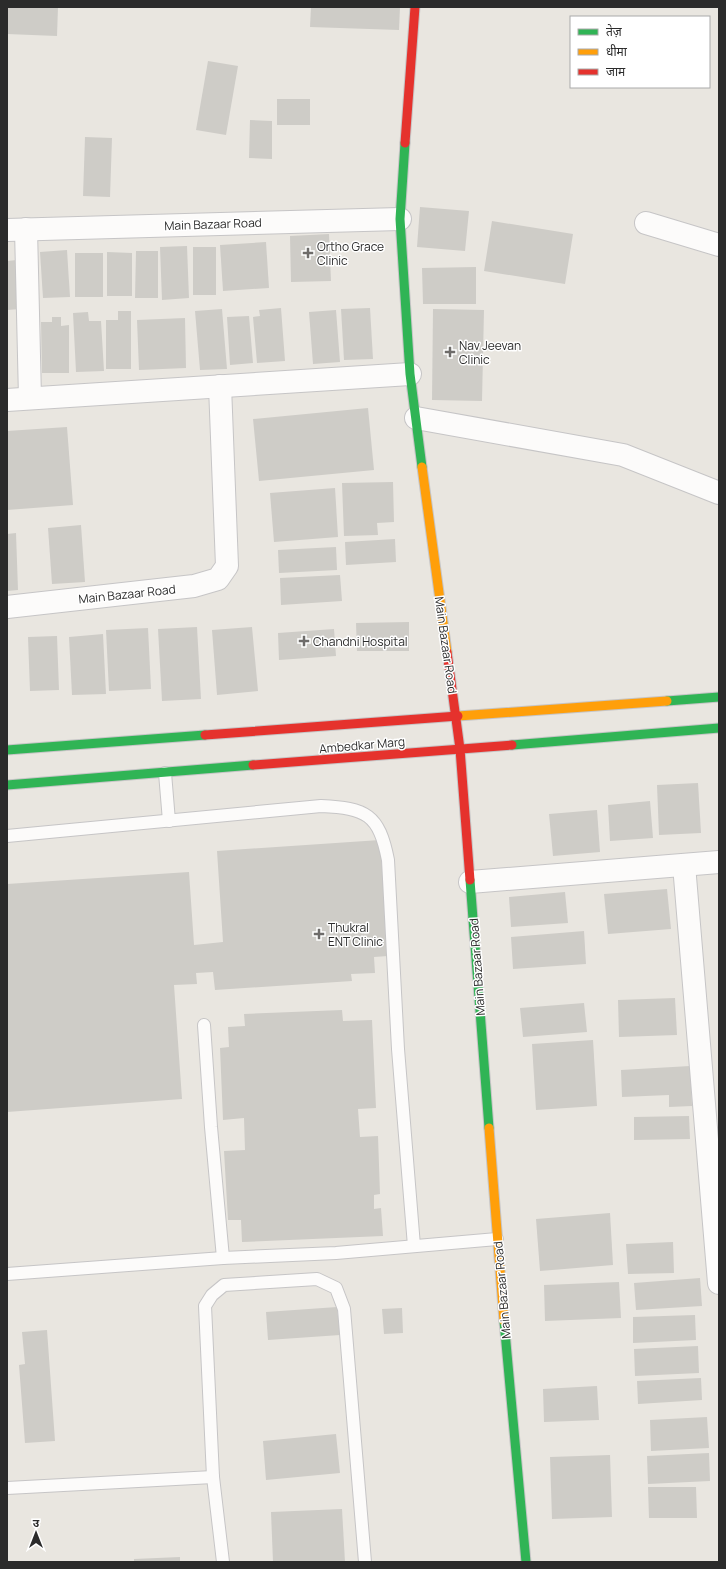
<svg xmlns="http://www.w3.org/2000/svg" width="726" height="1569" viewBox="0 0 726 1569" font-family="Manrope,'Noto Sans Devanagari',sans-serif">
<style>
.building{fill:#ceccc7}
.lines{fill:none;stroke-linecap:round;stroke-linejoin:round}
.lane-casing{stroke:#c6c5c6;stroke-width:14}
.street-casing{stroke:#c6c5c6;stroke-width:24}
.fast-casing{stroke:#c6c5c6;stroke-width:11}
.slow-casing{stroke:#c6c5c6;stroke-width:11}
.jam-casing{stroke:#c6c5c6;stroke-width:11}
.lane{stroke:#fcfbfa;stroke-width:12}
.street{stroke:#fcfbfa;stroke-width:22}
.fast{stroke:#30b455;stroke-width:9}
.slow{stroke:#ff9f0a;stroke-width:9}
.jam{stroke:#e5322d;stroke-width:9}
.poi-dot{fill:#6e6c6a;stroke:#fff;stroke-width:1.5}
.labels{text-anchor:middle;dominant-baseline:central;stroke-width:3;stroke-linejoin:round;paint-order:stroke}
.street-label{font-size:12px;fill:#2b2b2b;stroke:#fff}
.poi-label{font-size:12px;fill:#2b2b2b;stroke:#fff;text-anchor:start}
</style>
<rect width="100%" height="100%" fill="#e9e6e0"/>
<g class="building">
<path d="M 7,7 L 58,7 L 57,36 L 7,34 Z"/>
<path d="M 311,7 L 400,7 L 399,30 L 310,27 Z"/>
<path d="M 208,61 L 238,66 L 226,135 L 196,130 Z"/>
<rect x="277" y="99" width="33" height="26"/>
<path d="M 250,120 L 272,121 L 272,159 L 249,158 Z"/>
<path d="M 85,137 L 112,138 L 110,197 L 83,196 Z"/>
<path d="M 420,207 L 469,211 L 465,251 L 417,247 Z"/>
<path d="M 492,221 L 573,234 L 565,284 L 484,271 Z"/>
<path d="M 329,234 L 331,281 L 291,282 L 290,236 Z"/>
<path d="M 266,242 L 269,288 L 223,291 L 220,245 Z"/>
<path d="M 187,246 L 189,298 L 162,300 L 160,247 Z"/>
<rect x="193" y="247" width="23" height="48"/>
<path d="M 67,250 L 70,297 L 43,298 L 40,252 Z"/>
<path d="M 136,251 L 158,251 L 158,298 L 135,298 Z"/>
<path d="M 107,252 L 132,253 L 132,296 L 107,296 Z"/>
<rect x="75" y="253" width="28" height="44"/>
<path d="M 17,260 L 20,309 L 7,310 L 7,261 Z"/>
<path d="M 476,267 L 476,304 L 423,304 L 422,268 Z"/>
<path d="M 281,308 L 285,361 L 257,363 L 253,317 L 260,316 L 259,310 Z"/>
<path d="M 370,308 L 373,359 L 344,360 L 341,309 Z"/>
<path d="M 222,309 L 227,369 L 200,370 L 195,311 Z"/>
<path d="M 433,309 L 484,310 L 482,401 L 432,400 Z"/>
<path d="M 336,310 L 340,362 L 313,364 L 309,312 Z"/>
<path d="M 118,311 L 131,311 L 131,369 L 106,369 L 106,320 L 118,320 Z"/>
<path d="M 88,312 L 89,321 L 101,321 L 104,371 L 76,372 L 73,313 Z"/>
<path d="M 249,316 L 253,363 L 230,365 L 227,317 Z"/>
<path d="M 52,317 L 61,317 L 61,326 L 69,325 L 69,373 L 42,373 L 41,322 L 52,322 Z"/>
<path d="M 185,318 L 186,368 L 139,370 L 137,320 Z"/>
<path d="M 368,408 L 374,470 L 259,481 L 253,419 Z"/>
<path d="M 67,427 L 73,505 L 7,510 L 7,431 Z"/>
<path d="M 393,482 L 394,522 L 377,523 L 378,535 L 344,536 L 342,483 Z"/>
<path d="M 335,488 L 338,537 L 274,542 L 270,493 Z"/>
<path d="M 81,525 L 85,582 L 52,584 L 48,528 Z"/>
<path d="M 16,533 L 18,590 L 7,591 L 7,534 Z"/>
<path d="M 395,539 L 396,562 L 346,565 L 345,542 Z"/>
<path d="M 336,547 L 337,570 L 279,573 L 278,550 Z"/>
<path d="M 340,575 L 342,601 L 281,605 L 280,578 Z"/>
<path d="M 409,622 L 409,651 L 357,651 L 356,623 Z"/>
<path d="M 197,627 L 201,699 L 162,701 L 158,629 Z"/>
<path d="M 252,627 L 258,691 L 217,695 L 212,630 Z"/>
<path d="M 148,628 L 151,689 L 109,691 L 106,630 Z"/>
<path d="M 334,629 L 336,656 L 279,660 L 278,633 Z"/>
<path d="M 103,634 L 106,694 L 72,695 L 69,637 Z"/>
<path d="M 57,636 L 59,690 L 30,691 L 28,637 Z"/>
<path d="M 698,783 L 701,833 L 659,835 L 657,785 Z"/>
<path d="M 650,801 L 653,838 L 610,841 L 608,805 Z"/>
<path d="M 597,810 L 600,852 L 553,856 L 549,814 Z"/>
<path d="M 380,840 L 388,956 L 374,957 L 375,973 L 351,974 L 352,981 L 215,990 L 213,972 L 196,973 L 197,984 L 174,985 L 182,1099 L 7,1112 L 7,884 L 189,872 L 194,945 L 223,942 L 217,851 Z"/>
<path d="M 667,889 L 671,929 L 608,934 L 604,894 Z"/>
<path d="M 565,892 L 568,923 L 511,927 L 509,897 Z"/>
<path d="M 584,931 L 586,964 L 513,969 L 511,937 Z"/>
<path d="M 675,998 L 677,1035 L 619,1037 L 618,1000 Z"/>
<path d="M 584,1003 L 587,1032 L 523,1037 L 520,1008 Z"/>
<path d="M 342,1010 L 343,1021 L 372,1020 L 376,1108 L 358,1109 L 360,1137 L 378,1136 L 380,1194 L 374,1195 L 374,1209 L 381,1208 L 383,1236 L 242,1242 L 241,1220 L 228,1220 L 224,1151 L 245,1150 L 244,1118 L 223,1120 L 220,1048 L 229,1047 L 228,1027 L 245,1026 L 244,1014 Z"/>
<path d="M 593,1040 L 597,1106 L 536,1110 L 532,1044 Z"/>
<path d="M 690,1066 L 692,1106 L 669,1107 L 669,1095 L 622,1097 L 621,1070 Z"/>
<path d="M 689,1116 L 690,1139 L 634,1140 L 634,1117 Z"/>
<path d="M 610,1213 L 613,1265 L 540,1271 L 536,1219 Z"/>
<path d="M 673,1242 L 674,1273 L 628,1274 L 626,1244 Z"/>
<path d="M 700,1278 L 702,1306 L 636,1310 L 634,1283 Z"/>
<path d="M 619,1282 L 621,1318 L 545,1321 L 544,1285 Z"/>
<path d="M 337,1307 L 340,1335 L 268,1340 L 266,1312 Z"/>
<path d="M 402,1308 L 403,1333 L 384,1334 L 382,1309 Z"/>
<path d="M 695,1315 L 696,1340 L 633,1343 L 633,1317 Z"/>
<path d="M 47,1330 L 55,1441 L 25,1443 L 19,1365 L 25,1364 L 22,1332 Z"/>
<path d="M 698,1346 L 699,1373 L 635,1376 L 634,1349 Z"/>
<path d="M 701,1378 L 702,1400 L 638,1404 L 637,1381 Z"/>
<path d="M 597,1386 L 599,1420 L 544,1422 L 543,1389 Z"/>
<path d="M 707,1417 L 709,1448 L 651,1451 L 650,1420 Z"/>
<path d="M 336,1434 L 340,1473 L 266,1480 L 263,1441 Z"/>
<path d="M 709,1453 L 710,1481 L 648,1484 L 647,1456 Z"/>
<path d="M 610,1455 L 612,1517 L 552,1519 L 550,1457 Z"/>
<path d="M 648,1487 L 696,1487 L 697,1518 L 649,1518 Z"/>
<path d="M 342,1509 L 345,1562 L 273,1562 L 271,1512 Z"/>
<path d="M 180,1557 L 180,1562 L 134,1562 L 134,1559 Z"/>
</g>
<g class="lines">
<g class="lane-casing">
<g id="lane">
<path d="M 165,773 L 169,821"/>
<path d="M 7,836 L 321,806 C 366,808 379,814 388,860 L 398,1049 L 414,1246"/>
<path d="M 204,1025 L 211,1127 L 223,1258"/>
<path d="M 7,1274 L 223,1258 L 336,1253 L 497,1239"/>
<path d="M 7,1488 L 213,1477"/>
<path d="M 223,1562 L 213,1477 L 205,1306 L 212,1295 L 224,1285 L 317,1279 L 336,1288 L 344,1309 L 365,1562"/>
</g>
</g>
<g class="street-casing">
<g id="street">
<path d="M 646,223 L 719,245"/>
<path d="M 26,229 L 30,398"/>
<path d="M 7,230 L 400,219"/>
<path d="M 7,400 L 410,374"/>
<path d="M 416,418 L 623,455 L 719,493"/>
<path d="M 7,607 L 194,586 L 218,579 L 227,566 L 220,386"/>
<path d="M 684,865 L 719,1283"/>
<path d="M 470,882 L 719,862"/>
</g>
</g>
<g class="fast-casing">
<g id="fast">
<path d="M 405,143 L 400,219 L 410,374 L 422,467"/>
<path d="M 667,701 L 719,697"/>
<path d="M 512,745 L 719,728"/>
<path d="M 7,750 L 205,735"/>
<path d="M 7,785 L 253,765"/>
<path d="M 470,880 L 489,1128"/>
<path d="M 504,1321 L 526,1562"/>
</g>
</g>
<g class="slow-casing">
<g id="slow">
<path d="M 422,467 L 447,652"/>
<path d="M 458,716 L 667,701"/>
<path d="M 489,1128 L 504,1321"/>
</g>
</g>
<g class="jam-casing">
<g id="jam">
<path d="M 405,143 L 415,7"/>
<path d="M 447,652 L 460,749 L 470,880"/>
<path d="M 205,735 L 458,716"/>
<path d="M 253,765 L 512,745"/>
</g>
</g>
<use href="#lane" class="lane"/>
<use href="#street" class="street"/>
<use href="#fast" class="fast"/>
<use href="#slow" class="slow"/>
<use href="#jam" class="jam"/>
</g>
<g class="poi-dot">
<path d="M306 247h4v4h4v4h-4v4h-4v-4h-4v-4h4z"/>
<path d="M448 346h4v4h4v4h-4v4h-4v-4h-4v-4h4z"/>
<path d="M302 635h4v4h4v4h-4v4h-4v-4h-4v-4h4z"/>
<path d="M317 928h4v4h4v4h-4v4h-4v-4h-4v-4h4z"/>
</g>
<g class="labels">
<g class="street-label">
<text transform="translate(213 224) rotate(-2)">Main Bazaar Road</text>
<text transform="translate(127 594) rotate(-6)">Main Bazaar Road</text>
<text transform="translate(446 645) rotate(82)">Main Bazaar Road</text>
<text transform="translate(362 745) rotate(-5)">Ambedkar Marg</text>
<text transform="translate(477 967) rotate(-94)">Main Bazaar Road</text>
<text transform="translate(502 1290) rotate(-95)">Main Bazaar Road</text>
</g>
<g class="poi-label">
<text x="317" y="246">Ortho Grace<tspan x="317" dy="14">Clinic</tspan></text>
<text x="459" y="345">Nav Jeevan<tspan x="459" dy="14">Clinic</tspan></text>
<text x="313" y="641">Chandni Hospital</text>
<text x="328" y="927">Thukral<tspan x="328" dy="14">ENT Clinic</tspan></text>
</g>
</g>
<rect width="726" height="1569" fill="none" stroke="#2b2b2b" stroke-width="16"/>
<rect x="570" y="16" width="140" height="72" fill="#ffffff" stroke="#aaaaaa"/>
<rect x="578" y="29" width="20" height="6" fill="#30b455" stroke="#aaaaaa"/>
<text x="606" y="36" font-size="12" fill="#2b2b2b">तेज़</text>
<rect x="578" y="49" width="20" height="6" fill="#ff9f0a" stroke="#aaaaaa"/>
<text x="606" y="56" font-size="12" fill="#2b2b2b">धीमा</text>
<rect x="578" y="69" width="20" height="6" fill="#e5322d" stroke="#aaaaaa"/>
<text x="606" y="76" font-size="12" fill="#2b2b2b">जाम</text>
<g transform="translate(36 1533)" stroke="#ffffff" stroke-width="3" paint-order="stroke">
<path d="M0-3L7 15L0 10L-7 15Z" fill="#2b2b2b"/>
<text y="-6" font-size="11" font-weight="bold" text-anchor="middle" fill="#2b2b2b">उ</text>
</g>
</svg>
